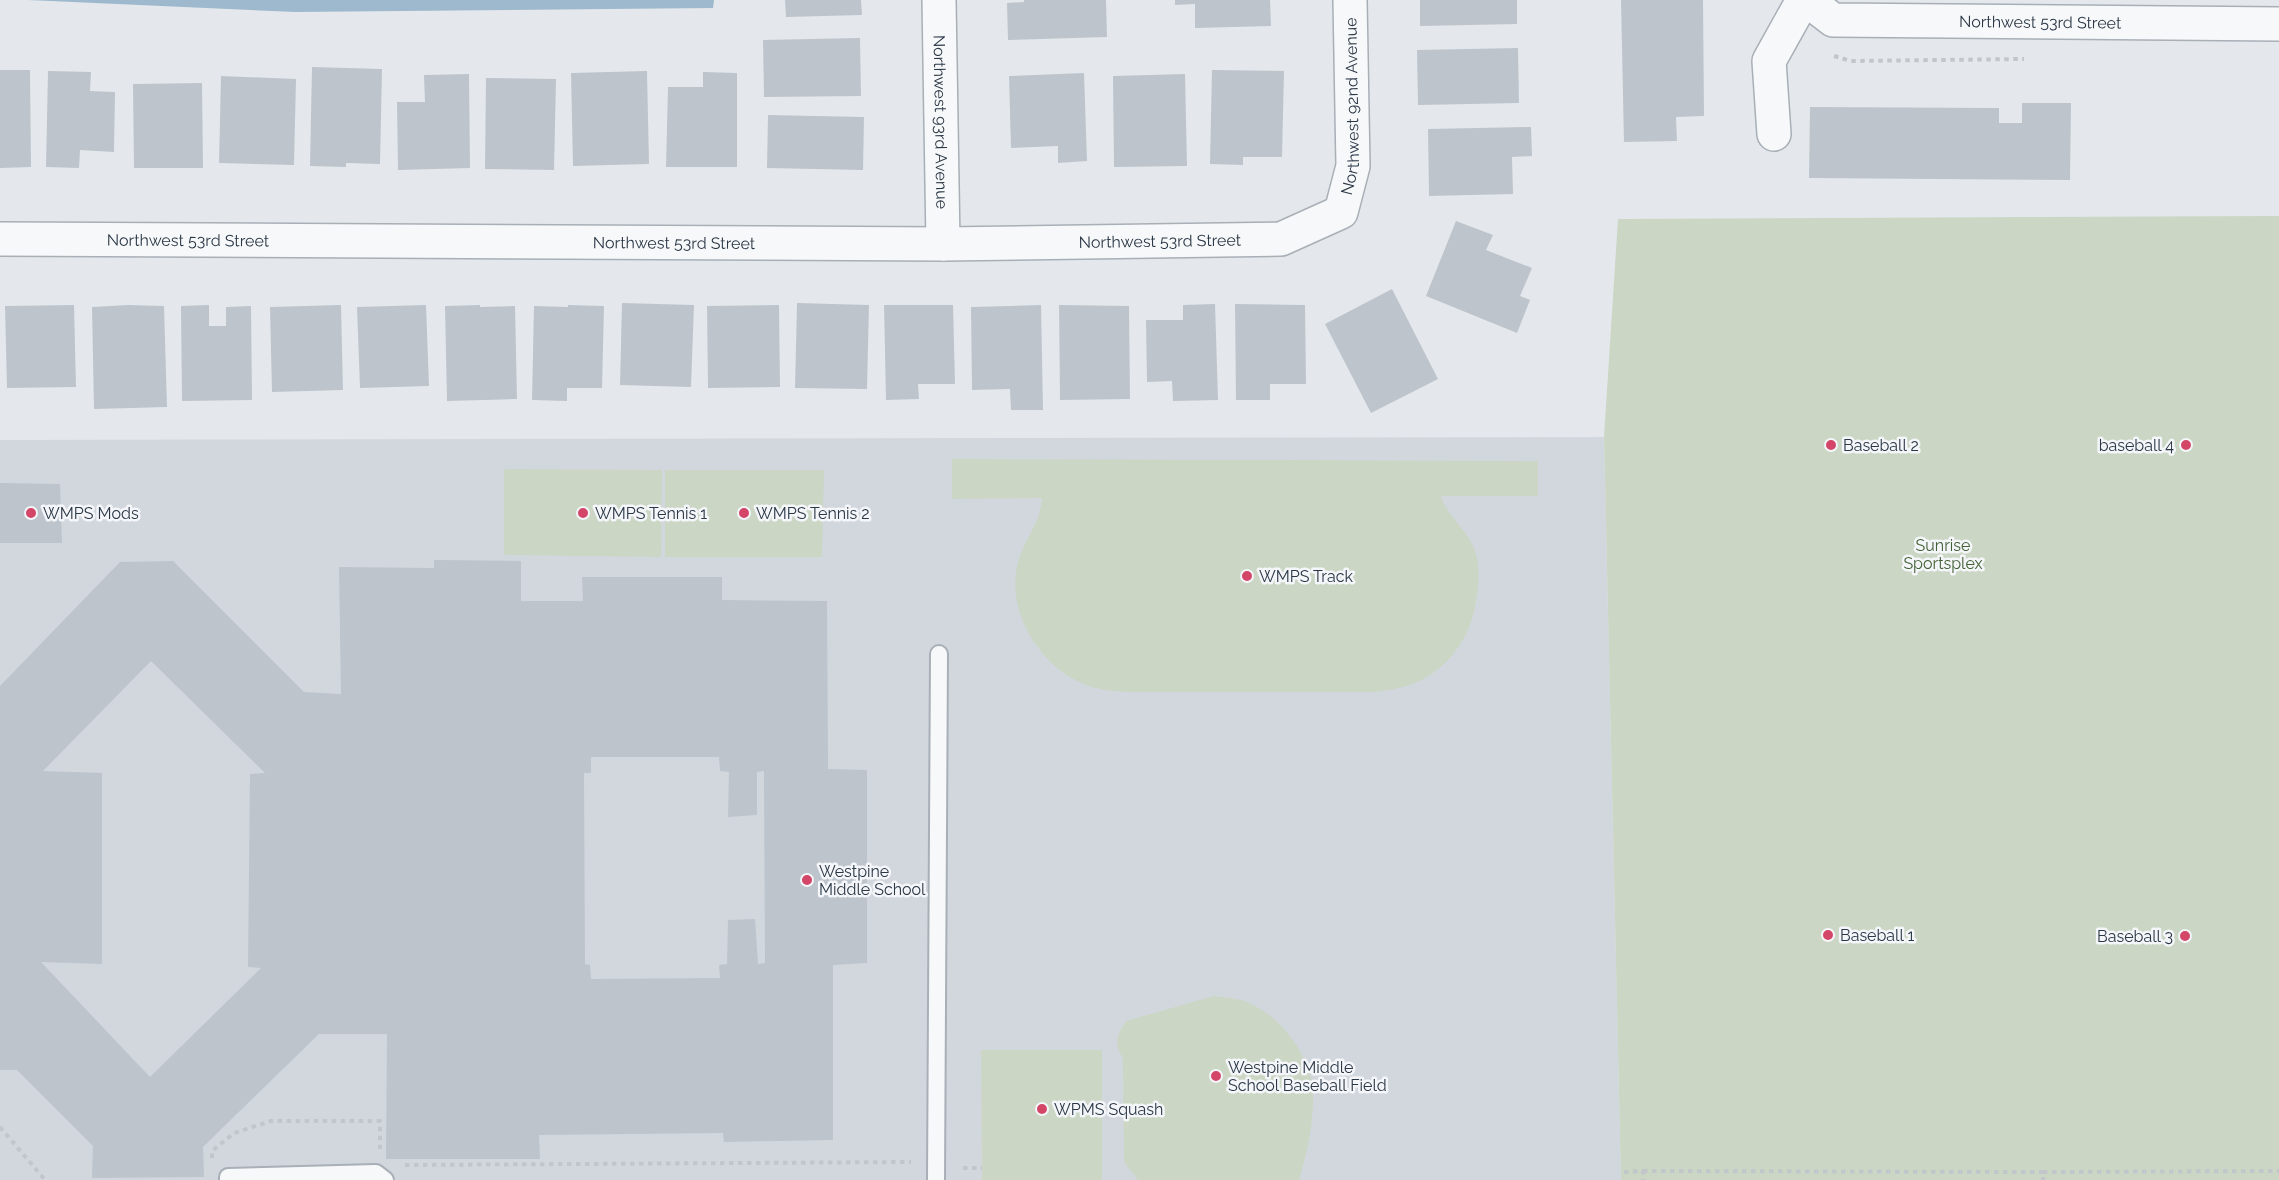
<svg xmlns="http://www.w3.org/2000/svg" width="2279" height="1180" viewBox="0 0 2279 1180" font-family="Raleway,sans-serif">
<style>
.built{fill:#d2d7de}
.green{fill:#cbd6c4}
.water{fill:#9eb9cd}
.building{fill:#bdc4cc;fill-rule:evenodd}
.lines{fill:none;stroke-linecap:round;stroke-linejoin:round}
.service-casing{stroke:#a8afb7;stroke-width:20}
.minor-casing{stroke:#a8afb7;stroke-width:36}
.path{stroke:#c2c6cb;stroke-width:4;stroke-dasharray:4.5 4.5;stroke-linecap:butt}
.service{stroke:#f7f8fa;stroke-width:16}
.minor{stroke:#f7f8fa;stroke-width:33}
.poi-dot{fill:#d34668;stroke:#f4f6f9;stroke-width:2}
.labels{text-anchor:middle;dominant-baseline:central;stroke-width:5;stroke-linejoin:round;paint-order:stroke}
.street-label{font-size:16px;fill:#2a3745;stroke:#f4f6f9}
.poi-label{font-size:16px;fill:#2a3745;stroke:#f4f6f9;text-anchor:start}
.park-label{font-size:16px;fill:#436137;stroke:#f4f6f9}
</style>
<rect width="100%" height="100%" fill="#e4e8ec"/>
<path class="built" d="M 1604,437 L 1621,1180 L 0,1180 L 0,440 Z"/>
<g class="green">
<path d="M 2279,216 L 2279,1180 L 1621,1180 L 1604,437 L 1618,219 Z"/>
<path d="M 952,459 L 1538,461 L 1538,496 L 1441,496 C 1447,516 1468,530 1475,551 C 1480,566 1479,585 1476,601 C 1471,639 1445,674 1407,686 C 1397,689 1386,690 1375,692 L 1128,692 C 1119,691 1109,691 1100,689 C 1049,679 1006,619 1017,567 C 1020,550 1030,536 1037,520 C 1040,514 1041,505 1042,498 L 952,499 Z"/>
<path d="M 504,469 L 662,470 L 661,557 L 504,555 Z"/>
<path d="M 665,470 L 824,470 L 822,557 L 665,557 Z"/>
<path d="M 1214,996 C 1221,997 1229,998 1237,999 C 1275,1008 1313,1055 1313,1094 C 1314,1122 1307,1153 1299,1180 L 1138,1180 L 1124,1162 L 1123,1058 C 1113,1044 1117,1035 1126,1021 Z"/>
<path d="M 981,1050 L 1102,1050 L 1102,1180 L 982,1180 Z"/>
</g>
<path class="water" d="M 28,0 L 714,0 L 713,8 L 295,12 Z"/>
<g class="building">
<path d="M 785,0 L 861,0 L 862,15 L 786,17 Z"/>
<path d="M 1024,0 L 1106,0 L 1107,37 L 1008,40 L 1007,3 L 1024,2 Z"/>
<path d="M 1175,0 L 1270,0 L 1271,26 L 1195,28 L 1195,4 L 1175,5 Z"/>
<path d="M 1420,0 L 1517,0 L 1517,24 L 1420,26 Z"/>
<path d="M 1621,0 L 1703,0 L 1704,116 L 1676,117 L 1677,141 L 1624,142 Z"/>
<path d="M 860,38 L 861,96 L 764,97 L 763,40 Z"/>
<path d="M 1518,48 L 1519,103 L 1418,105 L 1417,50 Z"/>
<path d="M 312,67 L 382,69 L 380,164 L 346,163 L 346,167 L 310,166 Z"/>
<path d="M 0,70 L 30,70 L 31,167 L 0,168 Z"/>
<path d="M 1212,70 L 1284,71 L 1282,157 L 1243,157 L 1243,165 L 1210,164 Z"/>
<path d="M 48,71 L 91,72 L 90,91 L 115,92 L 114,152 L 80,150 L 79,168 L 46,167 Z"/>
<path d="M 647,71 L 649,164 L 573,166 L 571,73 Z"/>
<path d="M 703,72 L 737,73 L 737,167 L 666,167 L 668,87 L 703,87 Z"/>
<path d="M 1084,73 L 1087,161 L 1058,163 L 1058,146 L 1011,148 L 1009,76 Z"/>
<path d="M 469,74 L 470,168 L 398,170 L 397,102 L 425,102 L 424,75 Z"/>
<path d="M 1185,74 L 1187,166 L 1114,167 L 1113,76 Z"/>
<path d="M 221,76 L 296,79 L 294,165 L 219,163 Z"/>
<path d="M 486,78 L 556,79 L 554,170 L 485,169 Z"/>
<path d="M 202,83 L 203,168 L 134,168 L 133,84 Z"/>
<path d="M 2022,103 L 2071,103 L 2070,180 L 1809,178 L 1810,107 L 1999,108 L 1999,123 L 2022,123 Z"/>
<path d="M 768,115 L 864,117 L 863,170 L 767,168 Z"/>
<path d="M 1531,127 L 1532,156 L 1512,157 L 1513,194 L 1429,196 L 1428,129 Z"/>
<path d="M 1456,221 L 1493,235 L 1486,250 L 1532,268 L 1520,296 L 1530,300 L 1517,333 L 1426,296 Z"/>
<path d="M 1392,289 L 1438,379 L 1371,413 L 1325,324 Z"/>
<path d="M 622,303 L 694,305 L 691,387 L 620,385 Z"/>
<path d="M 797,303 L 869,305 L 867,389 L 795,388 Z"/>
<path d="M 1215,304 L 1218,400 L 1173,401 L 1172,381 L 1147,382 L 1146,320 L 1183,320 L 1183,305 Z"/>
<path d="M 1235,304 L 1305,305 L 1306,384 L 1270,384 L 1270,400 L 1236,400 Z"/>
<path d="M 74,305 L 76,387 L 7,388 L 5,306 Z"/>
<path d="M 128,305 L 164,306 L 167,407 L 94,409 L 92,307 Z"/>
<path d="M 209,305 L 209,326 L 226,326 L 226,307 L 251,306 L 252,400 L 182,401 L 181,306 Z"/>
<path d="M 341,305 L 343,390 L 272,392 L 270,307 Z"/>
<path d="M 426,305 L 429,386 L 360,388 L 357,307 Z"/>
<path d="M 480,305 L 480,307 L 515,306 L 517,399 L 447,401 L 445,306 Z"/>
<path d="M 568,305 L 604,306 L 602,388 L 567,388 L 567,401 L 532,400 L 534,306 L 568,307 Z"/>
<path d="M 779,305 L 780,387 L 708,388 L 707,306 Z"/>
<path d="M 884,305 L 953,305 L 955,384 L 918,384 L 919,399 L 886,400 Z"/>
<path d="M 1041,305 L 1043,410 L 1011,410 L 1010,389 L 972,390 L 971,307 Z"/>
<path d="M 1059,305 L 1129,306 L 1130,399 L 1060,400 Z"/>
<path d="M 0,483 L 60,484 L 62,543 L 0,543 Z"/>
<path d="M 434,560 L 521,561 L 521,601 L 583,601 L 582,577 L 722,577 L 722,600 L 827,601 L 828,769 L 867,770 L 867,963 L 833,965 L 833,1140 L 724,1142 L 723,1133 L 539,1135 L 540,1159 L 386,1159 L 387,1034 L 319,1034 L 203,1147 L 204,1177 L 92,1178 L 93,1146 L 17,1070 L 0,1070 L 0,686 L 120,562 L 173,561 L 304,692 L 341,694 L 339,567 L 434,568 ZM 151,661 L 265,773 L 250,774 L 248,967 L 261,968 L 150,1077 L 41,962 L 102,964 L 102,773 L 43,771 ZM 591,757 L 719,757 L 720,771 L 729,772 L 728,817 L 757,815 L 757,772 L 764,771 L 765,963 L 758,964 L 755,919 L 728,920 L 727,964 L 719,965 L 720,978 L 591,979 L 590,965 L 585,964 L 584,773 L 591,773 Z"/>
</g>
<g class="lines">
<g class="service-casing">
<g id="service">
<path d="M 228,1180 L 228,1177 L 376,1173 L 385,1180"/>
<path d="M 936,1180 L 939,654"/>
</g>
</g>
<g class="minor-casing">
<g id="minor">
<path id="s1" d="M 939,0 L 943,244"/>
<path id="s2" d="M 1807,0 L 1833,20 L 2279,24"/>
<path d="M 1774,134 L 1769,61 L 1803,0"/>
<path id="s3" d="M 0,239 L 943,244 L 1281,239 L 1341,212 L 1353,166 L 1350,0"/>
</g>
</g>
<g class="path">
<path d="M 1834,56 L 1851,61 L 2024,59"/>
<path d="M 0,1127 L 45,1180"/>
<path d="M 212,1158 L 212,1151 L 234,1133 L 271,1121 L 380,1121 L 380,1149"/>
<path d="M 405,1165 L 911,1162"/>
<path d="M 963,1168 L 982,1168"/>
<path d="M 1643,1171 L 2043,1172 L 2043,1180"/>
<path d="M 1624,1172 L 1643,1171 L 1643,1180"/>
<path d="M 2043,1172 L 2279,1171"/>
</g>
<use href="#service" class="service"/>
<use href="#minor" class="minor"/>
</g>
<g class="poi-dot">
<circle cx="1831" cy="445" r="6"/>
<circle cx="2186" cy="445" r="6"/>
<circle cx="31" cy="513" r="6"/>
<circle cx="583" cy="513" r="6"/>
<circle cx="744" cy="513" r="6"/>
<circle cx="1247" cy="576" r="6"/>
<circle cx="807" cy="880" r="6"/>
<circle cx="1828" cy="935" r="6"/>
<circle cx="2185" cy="936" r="6"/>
<circle cx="1216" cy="1076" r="6"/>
<circle cx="1042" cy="1109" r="6"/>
</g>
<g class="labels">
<g class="street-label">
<text stroke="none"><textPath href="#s2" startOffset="240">Northwest 53rd Street</textPath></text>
<text stroke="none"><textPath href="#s3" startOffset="1454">Northwest 92nd Avenue</textPath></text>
<text stroke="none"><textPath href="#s1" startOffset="122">Northwest 93rd Avenue</textPath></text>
<text stroke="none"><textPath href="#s3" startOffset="188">Northwest 53rd Street</textPath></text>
<text stroke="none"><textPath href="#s3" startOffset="1160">Northwest 53rd Street</textPath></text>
<text stroke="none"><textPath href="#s3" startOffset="674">Northwest 53rd Street</textPath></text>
</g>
<g class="poi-label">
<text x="1843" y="445">Baseball 2</text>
<text x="2174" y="445" text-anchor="end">baseball 4</text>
<text x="43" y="513">WMPS Mods</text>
<text x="595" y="513">WMPS Tennis 1</text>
<text x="756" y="513">WMPS Tennis 2</text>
<text x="1259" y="576">WMPS Track</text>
<text x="819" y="871">Westpine<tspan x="819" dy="18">Middle School</tspan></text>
<text x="1840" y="935">Baseball 1</text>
<text x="2173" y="936" text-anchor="end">Baseball 3</text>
<text x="1228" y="1067">Westpine Middle<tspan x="1228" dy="18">School Baseball Field</tspan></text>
<text x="1054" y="1109">WPMS Squash</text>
</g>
<g class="park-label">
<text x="1943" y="545">Sunrise<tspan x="1943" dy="18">Sportsplex</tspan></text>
</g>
</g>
</svg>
